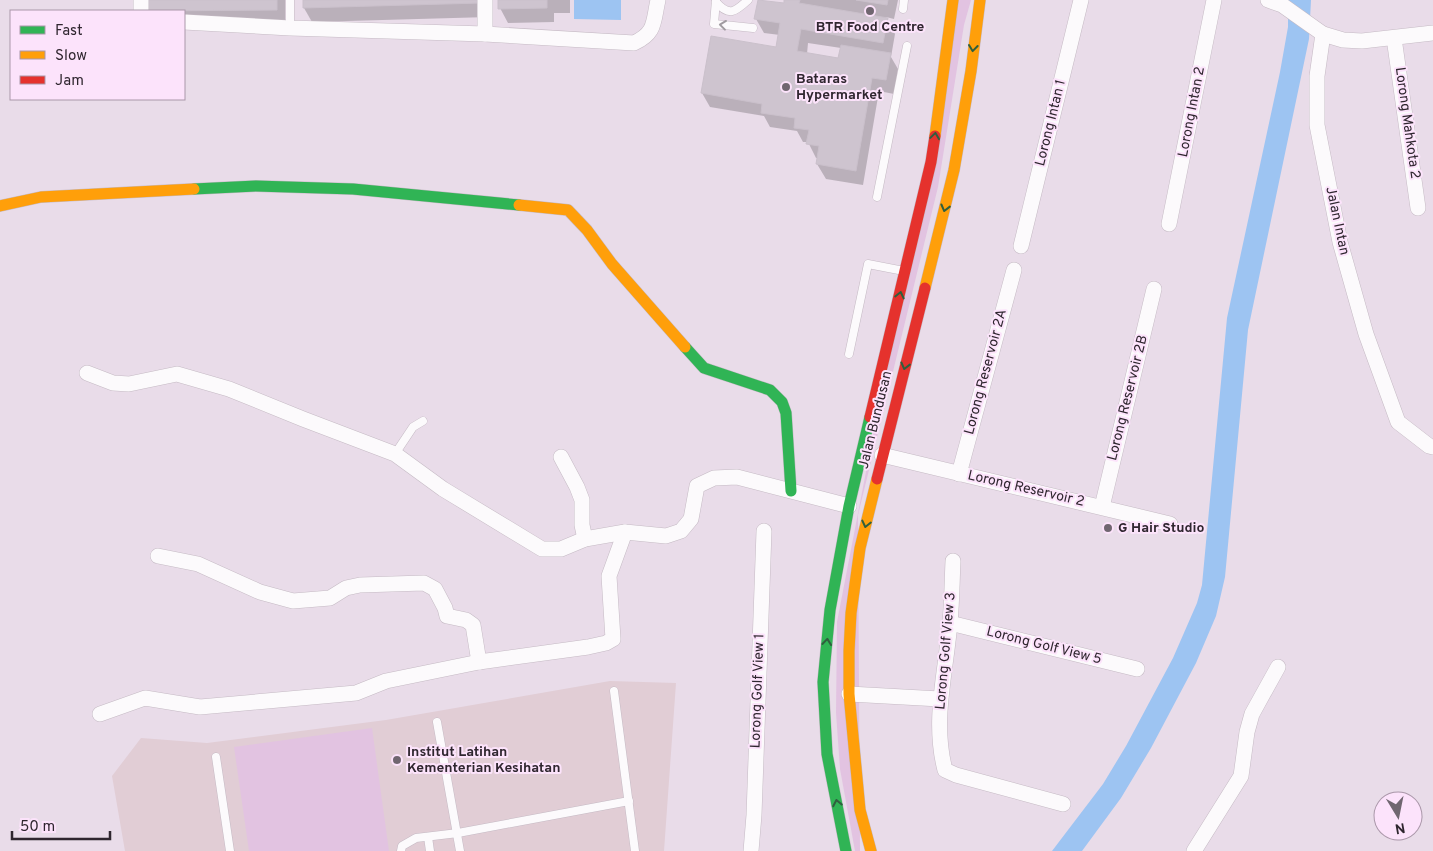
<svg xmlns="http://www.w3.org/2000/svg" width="1433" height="851" viewBox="0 0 1433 851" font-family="Overpass,sans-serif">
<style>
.education{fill:#e1cdd5}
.green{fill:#e2c3e1}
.water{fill:#9dc4f2}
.shadow{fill:#0003;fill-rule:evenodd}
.building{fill:#cec4cf;stroke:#cac0cb}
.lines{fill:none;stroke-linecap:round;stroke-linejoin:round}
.lane-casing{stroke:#c5bac4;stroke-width:9}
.street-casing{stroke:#c5bac4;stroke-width:16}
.fast-casing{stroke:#c5bac4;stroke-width:12}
.slow-casing{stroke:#c5bac4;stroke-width:12}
.jam-casing{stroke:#c5bac4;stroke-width:12}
.lane{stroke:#fcfafc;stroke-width:8}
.street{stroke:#fcfafc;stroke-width:15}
.fast{stroke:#30b455;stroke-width:11}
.slow{stroke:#ff9f0a;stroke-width:11}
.jam{stroke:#e5322d;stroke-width:11}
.oneway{stroke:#a09ba0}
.oneway2{stroke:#2f5f3e}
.poi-dot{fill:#706670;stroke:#fce3fb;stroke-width:2}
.labels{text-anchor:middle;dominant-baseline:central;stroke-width:4;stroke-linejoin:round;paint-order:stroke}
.poi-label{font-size:14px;font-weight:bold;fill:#2f262f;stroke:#fce3fb;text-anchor:start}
.street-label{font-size:14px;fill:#2f262f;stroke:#fce3fb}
</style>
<rect width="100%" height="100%" fill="#e9dce9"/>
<path class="education" d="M 610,681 L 676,683 L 664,851 L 125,851 L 112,776 L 141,738 L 207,743 L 386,720 Z"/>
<g class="green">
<path d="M 957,0 L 971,0 L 964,25 L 938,187 L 858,515 L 860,851 L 855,851 L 840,769 L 836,713 L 837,622 Z"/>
<path d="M 372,728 L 389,851 L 249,851 L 234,747 Z"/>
</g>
<g class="water">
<path d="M 574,0 L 621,0 L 621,20 L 574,19 Z"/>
<path d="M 1288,0 L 1311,0 L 1309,39 L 1248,330 L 1225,577 L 1216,616 L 1196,663 L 1151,748 L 1121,798 L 1082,851 L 1052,851 L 1103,784 L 1126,746 L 1173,658 L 1197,603 L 1202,585 L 1227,318 L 1280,72 L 1288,27 Z"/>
</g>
<g class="shadow">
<path d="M 149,0 L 285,0 L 285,24 L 184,25 L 184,11 L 150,11 Z"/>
<path d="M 304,0 L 489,0 L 489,17 L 312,22 L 304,8 Z"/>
<path d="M 500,0 L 570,0 L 570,13 L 554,13 L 554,22 L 508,23 L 500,8 Z"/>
<path d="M 786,0 L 898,0 L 894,19 L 886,17 L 895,34 L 891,57 L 898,69 L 894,94 L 879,91 L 863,185 L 826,179 L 817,164 L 818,158 L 816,158 L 808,142 L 803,142 L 797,131 L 770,127 L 764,116 L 710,107 L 702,93 L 777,48 L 780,35 L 764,33 L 756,19 L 785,4 ZM 808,43 L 841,48 L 839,59 L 807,54 Z"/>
</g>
<g class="building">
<path d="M 148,0 L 277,0 L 277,10 L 148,11 Z"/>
<path d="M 303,0 L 481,0 L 481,3 L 303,8 Z"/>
<path d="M 498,0 L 547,0 L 547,8 L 498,9 Z"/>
<path d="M 758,0 L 784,3 L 784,0 L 800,0 L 799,3 L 888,18 L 883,43 L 801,29 L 797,51 L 838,58 L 841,45 L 891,53 L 886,80 L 872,78 L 856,171 L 816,164 L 819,146 L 806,144 L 809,130 L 794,128 L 795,118 L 761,113 L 762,104 L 701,93 L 711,36 L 776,47 L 780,23 L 754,19 Z"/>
<path d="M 856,0 L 888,0 L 887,5 Z"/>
</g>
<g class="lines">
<g class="lane-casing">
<g id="lane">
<path d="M 716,0 L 714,24 L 753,28"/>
<path d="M 716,2 C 729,17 735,12 748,0"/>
<path d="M 903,9 L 904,0"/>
<path d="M 290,28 L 290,0"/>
<path d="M 877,197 L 907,46"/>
<path d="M 849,354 L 868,264 L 904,271"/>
<path d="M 395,454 L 413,427 L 423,421"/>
<path d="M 614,691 L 635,851"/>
<path d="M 437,722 L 460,851"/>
<path d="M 216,757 L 230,851"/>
<path d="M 428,837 L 430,851"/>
<path d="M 401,851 L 402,846 L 416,838 L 458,833 L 629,801"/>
</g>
</g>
<g class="street-casing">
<g id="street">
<path d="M 141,0 L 141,11"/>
<path d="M 485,0 L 485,34"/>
<path d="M 1268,0 L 1282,5 L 1323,34 L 1317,76 L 1317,125 L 1340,242 L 1366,334 L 1398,422 L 1429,446 L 1433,447"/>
<path d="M 184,22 L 290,28 L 485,34 L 634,43 C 656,33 653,22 658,0"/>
<path d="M 1323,34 L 1343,40 L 1362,41 L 1433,33"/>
<path d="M 1394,38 L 1418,208"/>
<path d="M 1169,224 L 1214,0"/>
<path d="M 1021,246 L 1081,0"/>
<path d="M 87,373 L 113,383 L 129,384 L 177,374 L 229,389 L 303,419 L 395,454 L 443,489 L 542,549 L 561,549 L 585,539 L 625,532 L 666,536 L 681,531 L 691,519 L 697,486 L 714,478 L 737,477 L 849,506"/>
<path d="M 882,455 L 1170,524"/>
<path d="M 561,457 L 577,487 L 582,500 L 582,525 L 585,539"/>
<path d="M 959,474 L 1014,270"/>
<path d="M 1102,507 L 1154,289"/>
<path d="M 158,556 L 198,564 L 260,592 L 293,601 L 330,598 L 346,588 L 360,585 L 424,583 L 435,589 L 445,608 L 447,616 L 466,620 L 473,625 L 479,662"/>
<path d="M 953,561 C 952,582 952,602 950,622 C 946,673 932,720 945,770 L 956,775 L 1063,804"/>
<path d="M 950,623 L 1137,669"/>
<path d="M 849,694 L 940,699"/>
<path d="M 100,714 L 145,698 L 200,707 L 356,693 L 386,681 L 479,662 L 588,647 L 606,643 L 613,639 L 609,576 L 625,532"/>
<path d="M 751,851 L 754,815 L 764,531"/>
<path d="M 1194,851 L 1241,776 L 1247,732 L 1252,714 L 1278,667"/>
</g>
</g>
<g class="fast-casing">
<g id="fast">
<path d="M 194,189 L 256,186 L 353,189 L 519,205"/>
<path d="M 685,347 L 704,368 L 770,390 L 782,402 L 786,413 L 791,491"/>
<path d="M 846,851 L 827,754 L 823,682 L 830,610 L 849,506 L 870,417"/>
</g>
</g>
<g class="slow-casing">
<g id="slow">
<path d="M 935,136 L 953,0"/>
<path d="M 519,205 L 568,210 L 587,230 L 612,264 L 685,347"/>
<path d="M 0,206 L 41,197 L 194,189"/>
<path d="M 925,288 L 954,170 L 971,71 L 980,0"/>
<path d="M 871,851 L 860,810 L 849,694 L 849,651 L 851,613 L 860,548 L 877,479"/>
</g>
</g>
<g class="jam-casing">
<g id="jam">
<path d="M 870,417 L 931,162 L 935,136"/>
<path d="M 877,479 L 925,288"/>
</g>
</g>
<use href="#lane" class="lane"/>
<use href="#street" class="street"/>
<use href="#fast" class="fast"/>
<use href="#slow" class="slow"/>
<use href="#jam" class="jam"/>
</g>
<defs><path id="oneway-chevron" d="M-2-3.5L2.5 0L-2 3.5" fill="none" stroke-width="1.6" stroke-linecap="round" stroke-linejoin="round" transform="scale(1.25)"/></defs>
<use class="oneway" href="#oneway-chevron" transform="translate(723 25) rotate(-173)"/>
<g class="oneway2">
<use href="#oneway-chevron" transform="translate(973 48) rotate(97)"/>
<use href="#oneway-chevron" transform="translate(935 136) rotate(-82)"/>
<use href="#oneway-chevron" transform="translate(945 208) rotate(104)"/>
<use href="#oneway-chevron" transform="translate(900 295) rotate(-77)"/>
<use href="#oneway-chevron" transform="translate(905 366) rotate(104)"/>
<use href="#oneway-chevron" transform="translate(866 524) rotate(103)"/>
<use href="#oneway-chevron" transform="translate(827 642) rotate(-84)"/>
<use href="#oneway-chevron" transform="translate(837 803) rotate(-101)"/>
</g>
<g class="poi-dot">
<circle cx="870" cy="11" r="5"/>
<circle cx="786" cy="87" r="5"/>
<circle cx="1108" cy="528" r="5"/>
<circle cx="397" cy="760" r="5"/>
</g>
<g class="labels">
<g class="poi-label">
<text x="870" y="27" text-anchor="middle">BTR Food Centre</text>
<text x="796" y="79">Bataras<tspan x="796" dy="16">Hypermarket</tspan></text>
<text x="1118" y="528">G Hair Studio</text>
<text x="407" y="752">Institut Latihan<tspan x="407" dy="16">Kementerian Kesihatan</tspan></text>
</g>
<g class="street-label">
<text transform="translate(1192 112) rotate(-79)">Lorong Intan 2</text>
<text transform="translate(1051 123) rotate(-76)">Lorong Intan 1</text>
<text transform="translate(1407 123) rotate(82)">Lorong Mahkota 2</text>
<text transform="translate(1337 221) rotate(78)">Jalan Intan</text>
<text transform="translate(986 372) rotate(-75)">Lorong Reservoir 2A</text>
<text transform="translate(1128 398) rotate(-76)">Lorong Reservoir 2B</text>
<text transform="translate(876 420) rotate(-76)">Jalan Bundusan</text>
<text transform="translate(1026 489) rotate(13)">Lorong Reservoir 2</text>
<text transform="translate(1044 646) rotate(14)">Lorong Golf View 5</text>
<text transform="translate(946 651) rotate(-85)">Lorong Golf View 3</text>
<text transform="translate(758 691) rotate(-88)">Lorong Golf View 1</text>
</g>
</g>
<rect x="10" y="10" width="175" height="90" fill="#fce3fb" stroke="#aa97a9"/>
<rect x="20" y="26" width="25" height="8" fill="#30b455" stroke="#aa97a9"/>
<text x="55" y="35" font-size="15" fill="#2f262f">Fast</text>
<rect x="20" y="51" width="25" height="8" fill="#ff9f0a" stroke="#aa97a9"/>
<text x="55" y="60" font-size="15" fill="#2f262f">Slow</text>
<rect x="20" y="76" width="25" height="8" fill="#e5322d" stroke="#aa97a9"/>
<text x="55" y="85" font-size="15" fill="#2f262f">Jam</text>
<g transform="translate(1398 816) rotate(170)"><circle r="24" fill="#fce3fb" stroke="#aa97a9"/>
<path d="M0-4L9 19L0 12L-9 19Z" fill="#706670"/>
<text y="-8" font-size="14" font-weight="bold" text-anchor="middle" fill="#2f262f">N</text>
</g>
<path d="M12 831v8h98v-8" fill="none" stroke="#2f262f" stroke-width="2.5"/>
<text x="20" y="831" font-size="15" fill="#2f262f" stroke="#fce3fb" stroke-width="4" paint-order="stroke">50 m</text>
</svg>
